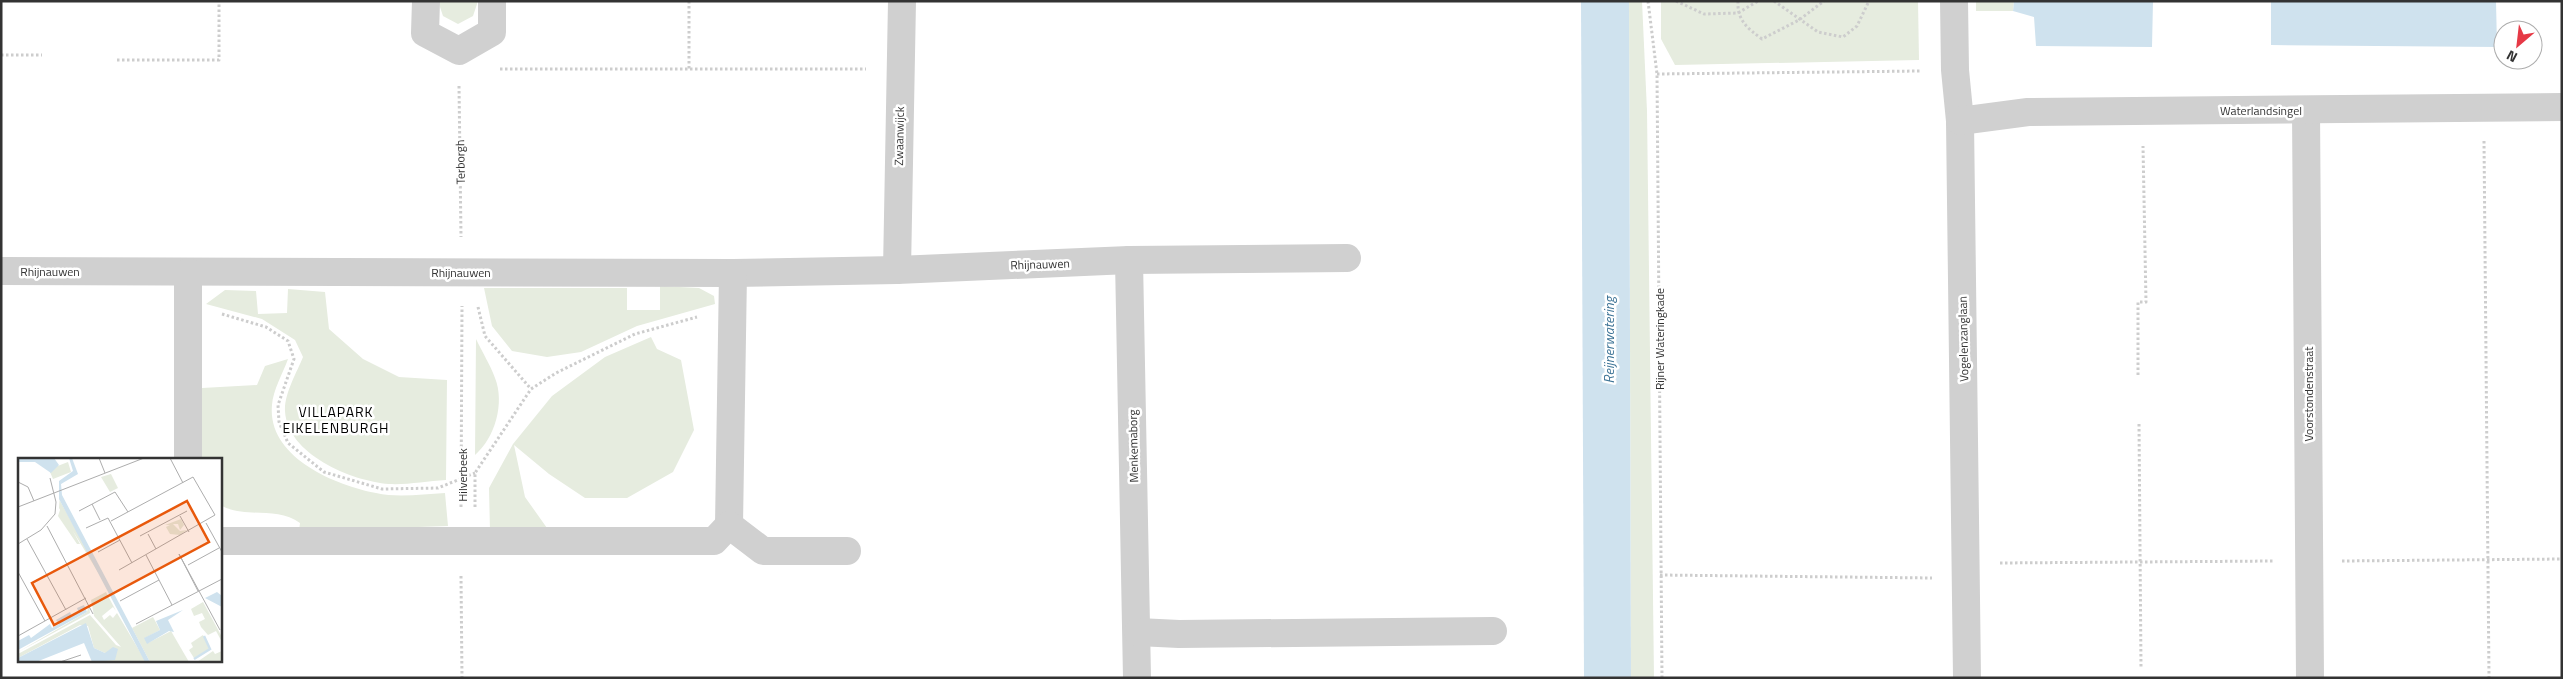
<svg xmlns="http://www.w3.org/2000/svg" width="2563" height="679" viewBox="0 0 2563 679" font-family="'Titillium Web',sans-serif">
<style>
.green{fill:#e6ecdf}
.water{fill:#cfe2ee}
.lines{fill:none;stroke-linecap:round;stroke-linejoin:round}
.path{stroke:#cdcdcd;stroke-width:3;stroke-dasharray:2.5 2.5;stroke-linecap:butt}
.street{stroke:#d0d0d0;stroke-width:28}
.labels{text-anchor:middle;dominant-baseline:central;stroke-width:5;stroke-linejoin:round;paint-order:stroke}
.street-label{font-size:12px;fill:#333;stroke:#fff}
.water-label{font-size:14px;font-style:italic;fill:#3f7597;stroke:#fff}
.neighbourhood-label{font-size:14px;letter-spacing:1px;fill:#000;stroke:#fff}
.inset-river{fill:none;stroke:#cfe2ee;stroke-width:2.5}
.inset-road{fill:none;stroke:#adadad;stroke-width:1}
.view{fill:#e8590c;fill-opacity:0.15;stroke:#e8590c;stroke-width:2.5}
.inset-edge{fill:none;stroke:#333;stroke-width:2.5}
</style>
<rect width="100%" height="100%" fill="#fff"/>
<g class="green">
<path d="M 438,1 L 478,1 L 473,16 L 458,24 L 443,16 Z"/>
<path d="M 1629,1 L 1642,1 L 1647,111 L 1654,678 L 1631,678 Z"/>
<path d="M 1661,1 L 1918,1 L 1919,60 L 1675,65 L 1661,39 Z"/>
<path d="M 1976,1 L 2014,1 L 2013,11 L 1976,11 Z"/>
<path d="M 660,286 L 699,288 L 714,296 L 715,304 L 637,326 L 581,352 L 547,357 L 512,351 L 492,326 L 484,288 L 627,288 L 627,310 L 660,310 Z"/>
<path d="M 288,289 L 325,292 L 329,329 L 363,359 L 399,377 L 447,380 L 446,480 C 427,481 407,485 389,484 C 351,481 287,454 285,411 C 284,394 297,372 303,357 L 295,340 L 262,319 L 206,304 L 225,290 L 256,291 L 258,314 L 287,313 Z"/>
<path d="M 651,337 L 657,349 L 681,360 L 694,430 L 673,472 L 627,498 L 585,498 L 549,474 L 514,445 L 525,497 L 547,528 L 490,531 L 489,488 L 513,444 L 552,396 L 605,357 Z"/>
<path d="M 476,339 C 482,352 490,364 495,378 C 505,403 495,438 475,455 Z"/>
<path d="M 288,359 C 283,373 273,390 272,405 C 267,457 335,485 376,493 C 398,498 423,494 445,493 L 448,526 L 299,531 L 300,523 C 277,506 245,519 220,505 L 220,459 L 202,459 L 202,388 L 257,385 L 265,366 Z"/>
</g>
<g class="water">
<path d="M 1581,1 L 1629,1 L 1631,678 L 1584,678 Z"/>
<path d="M 2014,1 L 2153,1 L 2152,47 L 2036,46 L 2034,17 L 2013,11 Z"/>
<path d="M 2271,1 L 2496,1 L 2497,47 L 2271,45 Z"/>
</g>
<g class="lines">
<g class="path">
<path d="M 689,1 L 689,69"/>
<path d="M 1648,1 L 1657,74 L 1662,678"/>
<path d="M 1676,1 L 1704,14 L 1738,13 L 1758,1"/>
<path d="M 1738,1 C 1737,20 1747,28 1762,39 L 1799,20 L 1824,1"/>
<path d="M 1774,1 L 1818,32 L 1843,37 L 1857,26 L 1869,1"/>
<path d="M 1,55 L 42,55"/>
<path d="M 117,60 L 219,60 L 219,1"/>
<path d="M 500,69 L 866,69"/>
<path d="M 1657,74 L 1920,71"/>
<path d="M 459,86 L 461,237"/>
<path d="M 2484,141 L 2489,678"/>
<path d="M 478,307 L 485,336 L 531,389"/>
<path d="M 222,314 L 266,327 L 288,341 L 294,359 L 278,405 L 279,422 L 288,443 L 324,472 L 382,489 L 438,488 L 475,473"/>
<path d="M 2138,375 L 2138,302 L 2146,302 L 2143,146"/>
<path d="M 2139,424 L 2141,668"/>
<path d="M 461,507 L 462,306"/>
<path d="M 475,507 L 475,473 L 531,389 L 556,373 L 635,334 L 697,317"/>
<path d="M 2342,561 L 2562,559"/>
<path d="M 2000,563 L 2274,561"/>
<path d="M 1660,575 L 1932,578"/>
<path d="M 461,576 L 462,678"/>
</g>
<g class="street">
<path d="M 426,1 L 425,33 L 459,51 L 492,32 L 492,1"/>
<path d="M 1954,1 L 1955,70 L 1960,121 L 1967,678"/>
<path d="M 2306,110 L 2310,678"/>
<path d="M 1960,121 L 2028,112 L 2562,107"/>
<path d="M 1129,260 L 1137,678"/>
<path d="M 897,270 L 902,1"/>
<path d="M 1,271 L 733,273 L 897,270 L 1129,260 L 1347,258"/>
<path d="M 188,272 L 188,459"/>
<path d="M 729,525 L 733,273"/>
<path d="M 220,541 L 714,541 L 729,525 L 763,551 L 847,551"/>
<path d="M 1138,632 L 1179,634 L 1493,631"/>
</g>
</g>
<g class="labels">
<g class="street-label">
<text x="2261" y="110">Waterlandsingel</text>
<text transform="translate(899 136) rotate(-89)">Zwaanwijck</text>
<text transform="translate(460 162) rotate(-91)">Terborgh</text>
<text transform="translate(1040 264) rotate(-2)">Rhijnauwen</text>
<text x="50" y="271">Rhijnauwen</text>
<text x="461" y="272">Rhijnauwen</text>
<text transform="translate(1659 339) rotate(-90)">Rijner Wateringkade</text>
<text transform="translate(1963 339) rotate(-91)">Vogelenzanglaan</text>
<text transform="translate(2308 394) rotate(-90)">Voorstondenstraat</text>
<text transform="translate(1133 446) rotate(-91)">Menkemaborg</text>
<text transform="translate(462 475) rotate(-90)">Hilverbeek</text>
</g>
<g class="water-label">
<text transform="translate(1608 340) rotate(-90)">Reijnerwatering</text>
</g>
<g class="neighbourhood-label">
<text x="336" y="411">VILLAPARK<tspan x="336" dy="16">EIKELENBURGH</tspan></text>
</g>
</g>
<g transform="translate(18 458)">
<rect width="204" height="204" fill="#fff"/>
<path d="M 50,4 L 53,14 L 35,21 L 32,14 L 37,9 ZM 93,16 L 100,30 L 92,34 L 83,19 ZM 42,36 L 41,41 L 95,139 L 41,50 ZM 42,52 L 44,53 L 62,86 L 59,86 L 40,58 ZM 163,61 L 166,67 L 162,72 L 160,66 L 155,66 L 162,73 L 169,72 L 162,77 L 152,76 L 148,69 L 152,67 L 147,67 ZM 88,134 L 98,153 L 95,149 L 84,158 L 86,162 L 92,157 L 95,160 L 99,155 L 128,204 L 82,204 L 87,195 L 76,190 L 70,168 L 62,167 L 0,200 L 0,196 L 72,157 L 98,187 L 103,189 L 76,158 L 73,142 ZM 185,144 L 204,179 L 204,184 L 198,173 L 190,177 L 183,169 L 181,164 L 187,161 L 184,155 L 176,158 L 173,151 ZM 71,147 L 72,155 L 0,194 L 69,154 ZM 135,159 L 142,172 L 127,180 L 130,185 L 153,173 L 171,204 L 132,204 L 114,170 ZM 185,177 L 191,191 L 176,200 L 171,192 L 175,189 L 173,185 ZM 195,193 L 197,196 L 204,193 L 204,204 L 179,204 Z" fill="#e6ecdf"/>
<path d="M 1,0 L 36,0 L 41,7 L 33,15 L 17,4 L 0,4 ZM 51,0 L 54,0 L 60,16 L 43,26 L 44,37 L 132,204 L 127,204 L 41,41 L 41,23 L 55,13 ZM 199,134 L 204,138 L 204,149 L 187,140 ZM 66,147 L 69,154 L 0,192 L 0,183 L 11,177 L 13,180 L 32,166 L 34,170 L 41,166 L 38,162 L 52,154 L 54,158 L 61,155 L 59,150 ZM 165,152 L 150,162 L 156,174 L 151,173 L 129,186 L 126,180 L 142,172 L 138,163 ZM 68,165 L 76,190 L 87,195 L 95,189 L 100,191 L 97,202 L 74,204 L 66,185 L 18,204 L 0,204 L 0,200 Z" fill="#cfe2ee"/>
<path class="inset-river" d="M 176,201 L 192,191 L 186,178"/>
<path class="inset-road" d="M 81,0 L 87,15M 152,0 L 165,25M 0,24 L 10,29 L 16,43M 74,46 L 82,62M 0,49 L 126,0M 61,53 L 97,34 L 110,54M 162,58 L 171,74M 93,63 L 175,19 L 197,57 L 101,112M 188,65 L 204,94M 29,68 L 75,156M 68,70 L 90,60 L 114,105M 130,76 L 138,91M 122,78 L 169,53M 9,81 L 48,152M 0,86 L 23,72 L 37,56 L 38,44 L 32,20M 80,94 L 102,82M 161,96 L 202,172M 161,96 L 180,133M 128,97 L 154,147M 170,107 L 201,90M 0,114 L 27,163M 102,143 L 141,122M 118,166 L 204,121M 0,178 L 68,140M 42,204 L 63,197"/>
<path class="view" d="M 169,43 L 191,84 L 36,167 L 14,125 Z"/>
<rect width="204" height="204" class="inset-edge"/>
</g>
<rect width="2563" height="679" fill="none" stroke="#333333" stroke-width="5"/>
<g transform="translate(2518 45) rotate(208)"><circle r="24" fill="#ffffff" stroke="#adadad"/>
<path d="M0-4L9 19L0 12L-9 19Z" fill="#e63946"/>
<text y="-8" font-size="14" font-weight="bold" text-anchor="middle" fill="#333333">N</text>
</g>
</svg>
